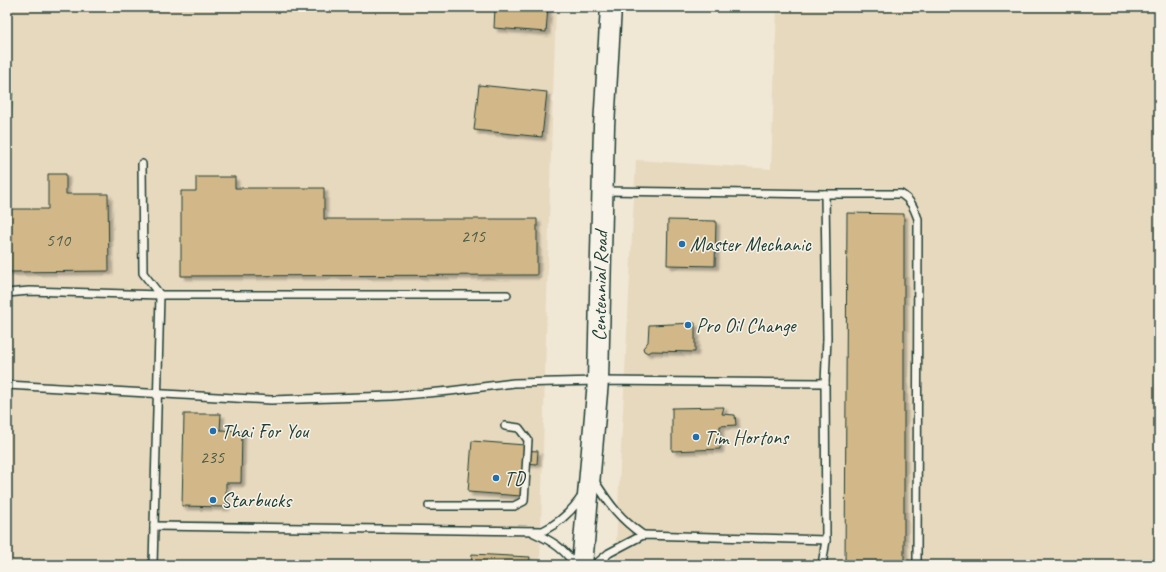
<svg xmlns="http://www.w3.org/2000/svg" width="1166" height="572" viewBox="0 0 1166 572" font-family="Caveat,sans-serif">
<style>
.built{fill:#e7d9be}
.green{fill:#aaf2bf;stroke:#64987a}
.building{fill:#d2b888;stroke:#1f3d34;filter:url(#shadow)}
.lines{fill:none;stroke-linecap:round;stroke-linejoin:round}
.lane-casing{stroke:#1f3d34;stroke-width:10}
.secondary-casing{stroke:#1f3d34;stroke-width:23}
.lane{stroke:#f7f3e8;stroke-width:7}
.secondary{stroke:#f7f3e8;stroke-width:20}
.poi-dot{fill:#1f6fb2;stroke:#f7f3e8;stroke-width:1.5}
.labels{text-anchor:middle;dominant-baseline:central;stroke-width:3;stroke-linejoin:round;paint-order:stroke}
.number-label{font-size:18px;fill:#4c5c49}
.poi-label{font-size:20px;fill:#1f3d34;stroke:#f7f3e8;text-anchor:start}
.street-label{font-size:20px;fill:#1f3d34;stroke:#f7f3e8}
</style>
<defs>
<filter id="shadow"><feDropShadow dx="3.5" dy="3.5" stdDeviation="1" flood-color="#0004"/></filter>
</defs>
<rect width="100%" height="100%" fill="#f0e7d5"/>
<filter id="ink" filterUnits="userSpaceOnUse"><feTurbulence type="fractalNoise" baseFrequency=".025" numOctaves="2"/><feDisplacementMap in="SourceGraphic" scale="8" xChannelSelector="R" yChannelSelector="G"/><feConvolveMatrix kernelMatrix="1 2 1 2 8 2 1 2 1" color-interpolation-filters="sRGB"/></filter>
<g filter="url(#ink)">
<g class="built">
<path d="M 7,7 L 556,7 L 550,183 L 540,565 L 7,565 Z"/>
<path d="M 777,7 L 1159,7 L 1159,565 L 615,565 L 636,160 L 771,169 Z"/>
</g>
<path class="green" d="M 7,90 L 13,91 L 10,133 L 7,133 Z"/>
<g class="building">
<path d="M 495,7 L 548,7 L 546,32 L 494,28 Z"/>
<path d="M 479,85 L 547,92 L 542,137 L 474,130 Z"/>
<path d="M 48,174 L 66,174 L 66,194 L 108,194 L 109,271 L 7,272 L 7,209 L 48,209 Z"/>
<path d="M 196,177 L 235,177 L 235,188 L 324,188 L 324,219 L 537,219 L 537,275 L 181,276 L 181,191 L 196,191 Z"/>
<path d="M 847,213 L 904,214 L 904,565 L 845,565 Z"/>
<path d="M 668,220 L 716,221 L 715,266 L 667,265 Z"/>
<path d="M 695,323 L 695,352 L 652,351 L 648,353 L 644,351 L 643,348 L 648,342 L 649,325 Z"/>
<path d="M 724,407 L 722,414 L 735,415 L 736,425 L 720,426 L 720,449 L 672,451 L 672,408 Z"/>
<path d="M 184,414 L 221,414 L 220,430 L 242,431 L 241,483 L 226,483 L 226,507 L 182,506 Z"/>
<path d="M 472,441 L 525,445 L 524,450 L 538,451 L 537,464 L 524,463 L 521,496 L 468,492 Z"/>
<path d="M 472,554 L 530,557 L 529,565 L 471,565 Z"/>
</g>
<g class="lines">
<g class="lane-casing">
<g id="lane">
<path d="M 142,164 L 143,273 L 160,295 L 153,565"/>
<path d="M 603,191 L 825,194 L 827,338 L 825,383 L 826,540 L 822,565"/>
<path d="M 825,194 L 901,194 C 911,200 914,208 918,219 L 917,565"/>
<path d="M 7,293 L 29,291 L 160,295 L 507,295"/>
<path d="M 7,385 L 271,400 L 393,396 L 450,391 L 514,383 L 598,381 L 825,383"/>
<path d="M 594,480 C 609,504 620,519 643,535"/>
<path d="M 429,506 L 514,506 L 524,501 L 528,440 L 519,428 L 505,426"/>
<path d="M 154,526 L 543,531 C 559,523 572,511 582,496"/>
<path d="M 534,533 C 550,540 566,549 574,565"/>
<path d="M 595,565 L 609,553 L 643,535 L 826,540"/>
</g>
</g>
<g class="secondary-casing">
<path id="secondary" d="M 582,565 L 598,381 L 604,126 L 611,7"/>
</g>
<use href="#lane" class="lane"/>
<use href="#secondary" class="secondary"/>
</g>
</g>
<g class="poi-dot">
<circle cx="682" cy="244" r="4"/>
<circle cx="688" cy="325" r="4"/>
<circle cx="213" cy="431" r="4"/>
<circle cx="696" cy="437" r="4"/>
<circle cx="496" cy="478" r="4"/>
<circle cx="213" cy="500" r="4"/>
</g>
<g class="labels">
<g class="number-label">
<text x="473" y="236">215</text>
<text x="58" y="240">510</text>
<text x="212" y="457">235</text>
</g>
<g class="poi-label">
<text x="690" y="244">Master Mechanic</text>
<text x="696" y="325">Pro Oil Change</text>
<text x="221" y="431">Thai For You</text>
<text x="704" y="437">Tim Hortons</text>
<text x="504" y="478">TD</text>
<text x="221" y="500">Starbucks</text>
</g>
<g class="street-label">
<text transform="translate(600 286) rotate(-89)">Centennial Road</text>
</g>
</g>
<rect width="1166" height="572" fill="none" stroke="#f7f3e8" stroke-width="24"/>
<rect x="12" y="12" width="1142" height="548" fill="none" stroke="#1f3d34" stroke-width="1.5" filter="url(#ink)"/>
</svg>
